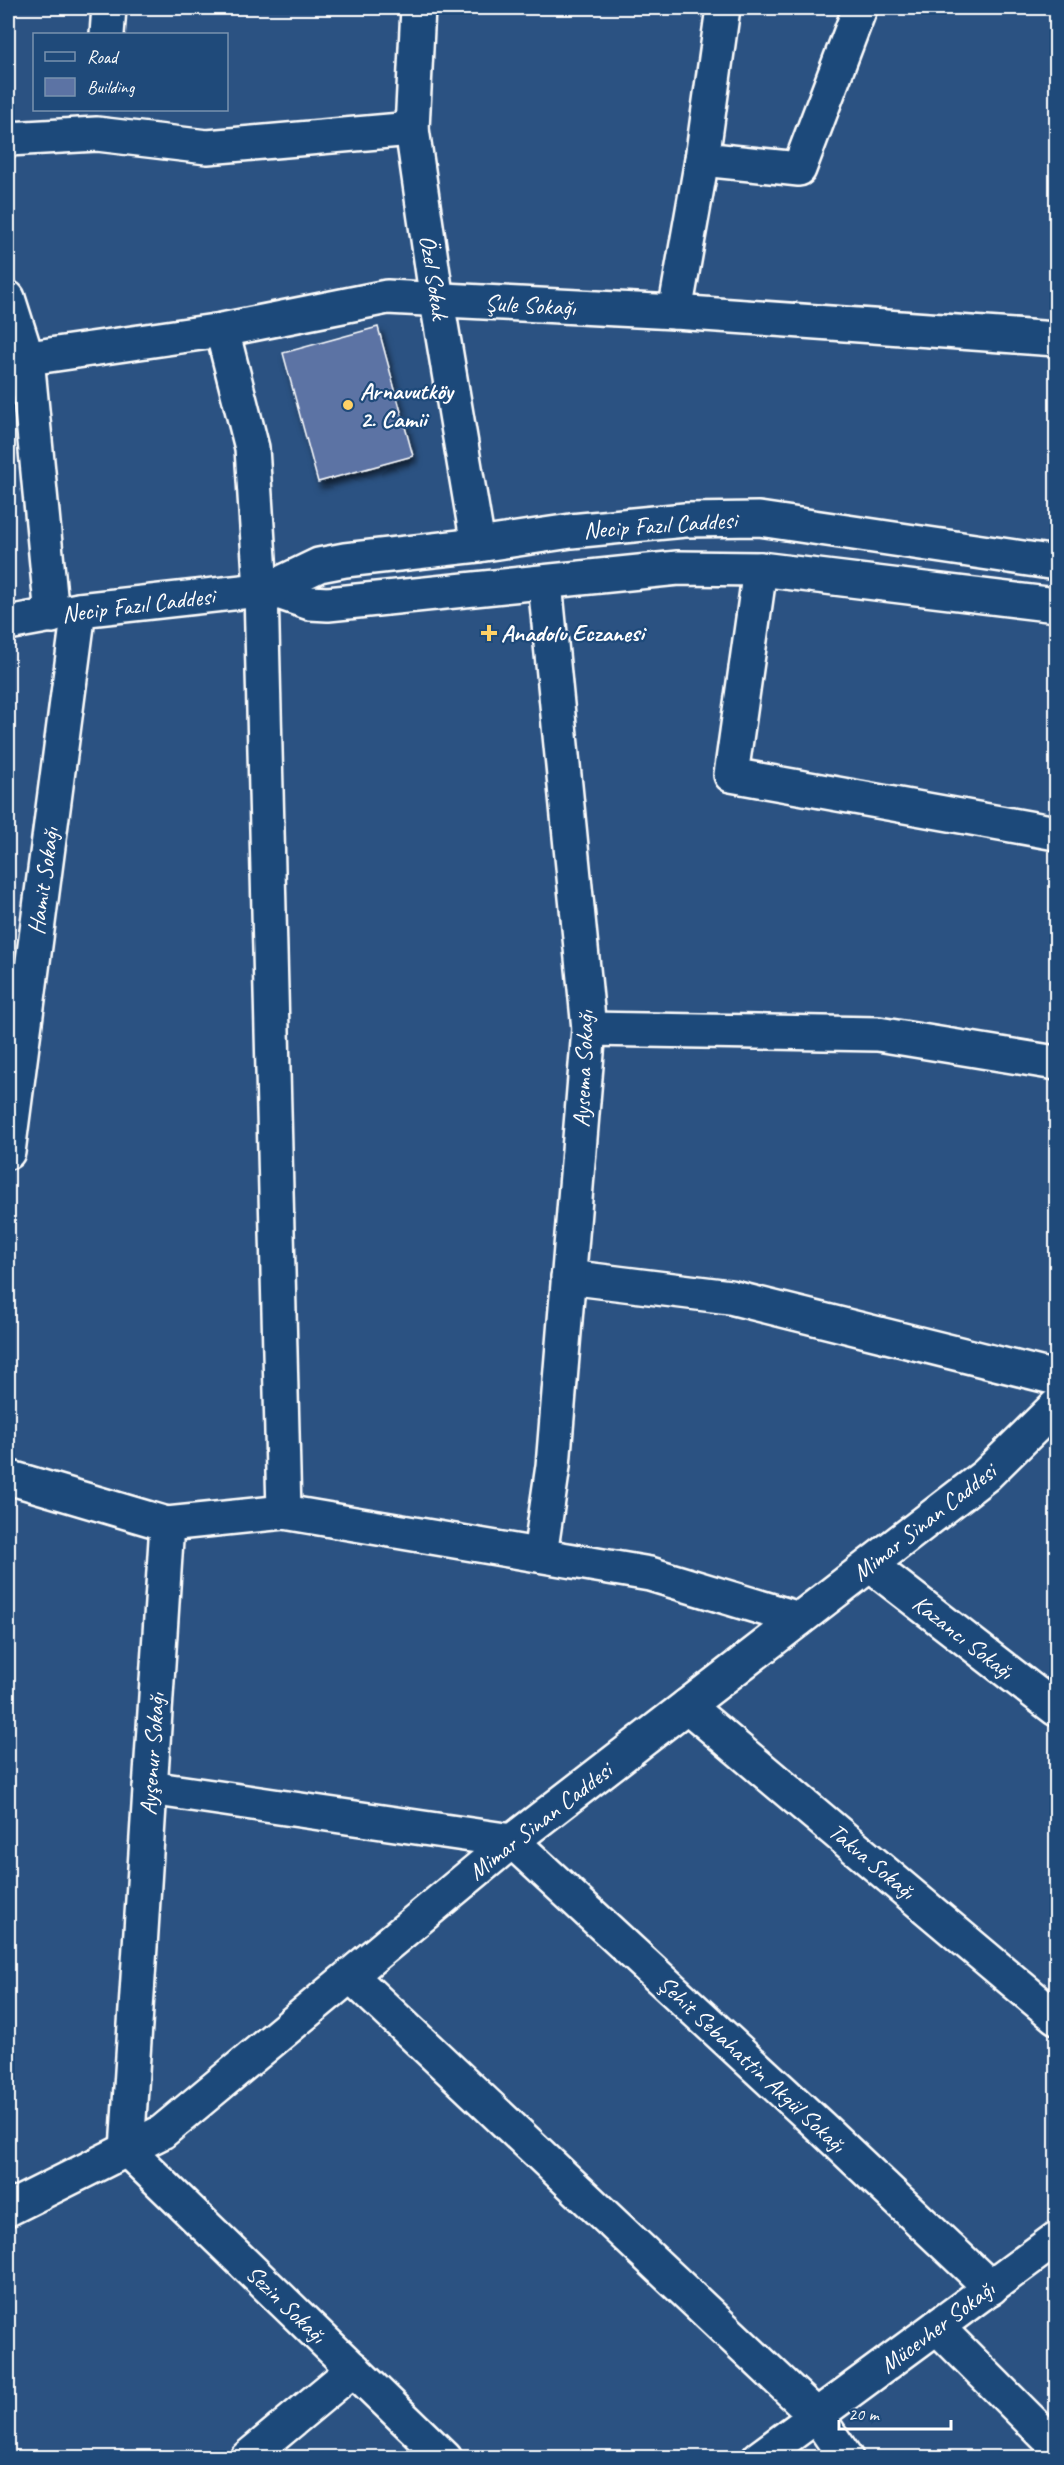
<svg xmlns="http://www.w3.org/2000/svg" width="1064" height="2465" viewBox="0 0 1064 2465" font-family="Caveat,sans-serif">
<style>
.building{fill:#5c73a4;stroke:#fff;stroke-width:1.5;filter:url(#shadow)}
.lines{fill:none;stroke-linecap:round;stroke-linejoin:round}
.minor-casing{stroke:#fff;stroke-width:38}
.secondary-casing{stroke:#fff;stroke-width:38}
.minor{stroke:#1f4a7a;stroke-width:33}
.secondary{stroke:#1f4a7a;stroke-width:33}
.poi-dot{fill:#ffd166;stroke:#1f4a7a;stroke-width:2}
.labels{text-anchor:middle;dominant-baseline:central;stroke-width:4.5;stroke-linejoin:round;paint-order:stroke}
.street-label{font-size:24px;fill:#fff;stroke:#1f4a7a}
.poi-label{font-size:24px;font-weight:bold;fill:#fff;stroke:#1f4a7a;text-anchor:start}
</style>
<defs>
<filter id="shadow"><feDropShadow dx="3.5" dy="6" stdDeviation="3" flood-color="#0009"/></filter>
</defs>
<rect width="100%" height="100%" fill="#2b5282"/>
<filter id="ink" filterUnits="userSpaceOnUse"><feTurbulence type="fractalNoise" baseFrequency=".0167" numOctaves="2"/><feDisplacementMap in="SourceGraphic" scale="12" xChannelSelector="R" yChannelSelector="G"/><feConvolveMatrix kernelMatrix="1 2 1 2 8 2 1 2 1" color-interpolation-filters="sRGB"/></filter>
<g filter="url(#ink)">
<path class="building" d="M 378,327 L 413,456 L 318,482 L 283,353 Z"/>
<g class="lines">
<g class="minor-casing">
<g id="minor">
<path d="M 418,8 L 412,129 L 437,301 L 478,545"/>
<path d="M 107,34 L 109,8"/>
<path d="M 8,139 L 97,134 L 207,147 L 412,129"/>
<path d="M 702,159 L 799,169 L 860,8"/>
<path d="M 8,298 L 27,358 L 52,616"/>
<path d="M 675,312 L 702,159 L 723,8"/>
<path d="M 222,330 L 252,448 L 261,590 L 284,1512"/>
<path d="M 8,361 L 222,330 L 387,297 L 675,312 L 1056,339"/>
<path d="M 760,569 L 731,775 L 1056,833"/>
<path d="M 589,1029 L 878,1034 L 1056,1063"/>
<path d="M 8,1152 L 79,610"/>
<path d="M 568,1277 L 730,1297 L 1056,1378"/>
<path d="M 8,1477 L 167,1524 L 127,2150 L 445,2458"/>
<path d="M 167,1524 L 284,1512 L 650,1574 L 799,1619"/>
<path d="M 540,1555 L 553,1466 L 589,1029 L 545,583"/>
<path d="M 870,1565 L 1056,1709"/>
<path d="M 687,1706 L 1056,2017"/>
<path d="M 150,1788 L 512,1841 L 822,2128 L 991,2288"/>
<path d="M 352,1977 L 817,2416 L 846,2458"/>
<path d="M 8,2209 L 162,2132 L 512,1841 L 986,1475 L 1056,1406"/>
<path d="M 937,2327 L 1056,2446"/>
<path d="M 247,2458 L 354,2369"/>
<path d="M 759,2458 L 1056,2239"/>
</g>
</g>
<g class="secondary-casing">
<g id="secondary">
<path d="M 269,589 L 310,603 L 328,604 L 678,568 L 760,569 L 1056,605"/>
<path d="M 8,623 L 79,610 L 269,589 L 319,565 L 345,560 L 478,545 L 571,531 L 685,520 L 759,519 L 1056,563"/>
</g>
</g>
<use href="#minor" class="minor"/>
<use href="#secondary" class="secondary"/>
</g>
</g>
<g class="poi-dot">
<circle cx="348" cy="405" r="6"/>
<path d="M486 624h6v6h6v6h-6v6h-6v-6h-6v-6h6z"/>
</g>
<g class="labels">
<g class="street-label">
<text transform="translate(434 277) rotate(81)">Özel Sokak</text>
<text transform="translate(530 305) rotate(3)">Şule Sokağı</text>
<text transform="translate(660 525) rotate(-4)">Necip Fazıl Caddesi</text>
<text transform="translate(138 605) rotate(-7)">Necip Fazıl Caddesi</text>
<text transform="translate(43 881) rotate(-82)">Hamit Sokağı</text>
<text transform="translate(583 1069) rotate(-88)">Aysema Sokağı</text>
<text transform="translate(924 1522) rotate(-38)">Mimar Sinan Caddesi</text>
<text transform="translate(963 1637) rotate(38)">Kazancı Sokağı</text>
<text transform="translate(152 1754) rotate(-86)">Ayşenur Sokağı</text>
<text transform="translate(540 1821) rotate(-38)">Mimar Sinan Caddesi</text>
<text transform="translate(872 1861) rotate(40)">Takva Sokağı</text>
<text transform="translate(752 2064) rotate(43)">Şehit Sebahattin Akgül Sokağı</text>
<text transform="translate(286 2304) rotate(44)">Sezin Sokağı</text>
<text transform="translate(937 2327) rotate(-37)">Mücevher Sokağı</text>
</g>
<g class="poi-label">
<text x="360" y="391">Arnavutköy<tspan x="360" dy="28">2. Camii</tspan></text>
<text x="501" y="633">Anadolu Eczanesi</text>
</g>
</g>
<rect width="1064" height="2465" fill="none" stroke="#1f4a7a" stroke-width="30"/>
<rect x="15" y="15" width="1034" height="2435" fill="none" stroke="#fff" stroke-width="2" filter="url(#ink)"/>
<rect x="33" y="33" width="195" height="78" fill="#1f4a7a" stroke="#7992af" stroke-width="1.5"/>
<rect x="45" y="52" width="30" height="9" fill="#1f4a7a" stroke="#7992af" stroke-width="1.5"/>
<text x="87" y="63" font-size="18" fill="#ffffff">Road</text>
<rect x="45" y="78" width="30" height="18" fill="#5c73a4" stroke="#7992af" stroke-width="1.5"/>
<text x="87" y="93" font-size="18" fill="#ffffff">Building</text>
<path d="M839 2420v9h112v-9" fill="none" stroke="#ffffff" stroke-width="3"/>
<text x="848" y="2420" font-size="18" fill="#ffffff" stroke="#1f4a7a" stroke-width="4.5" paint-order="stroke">20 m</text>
</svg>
